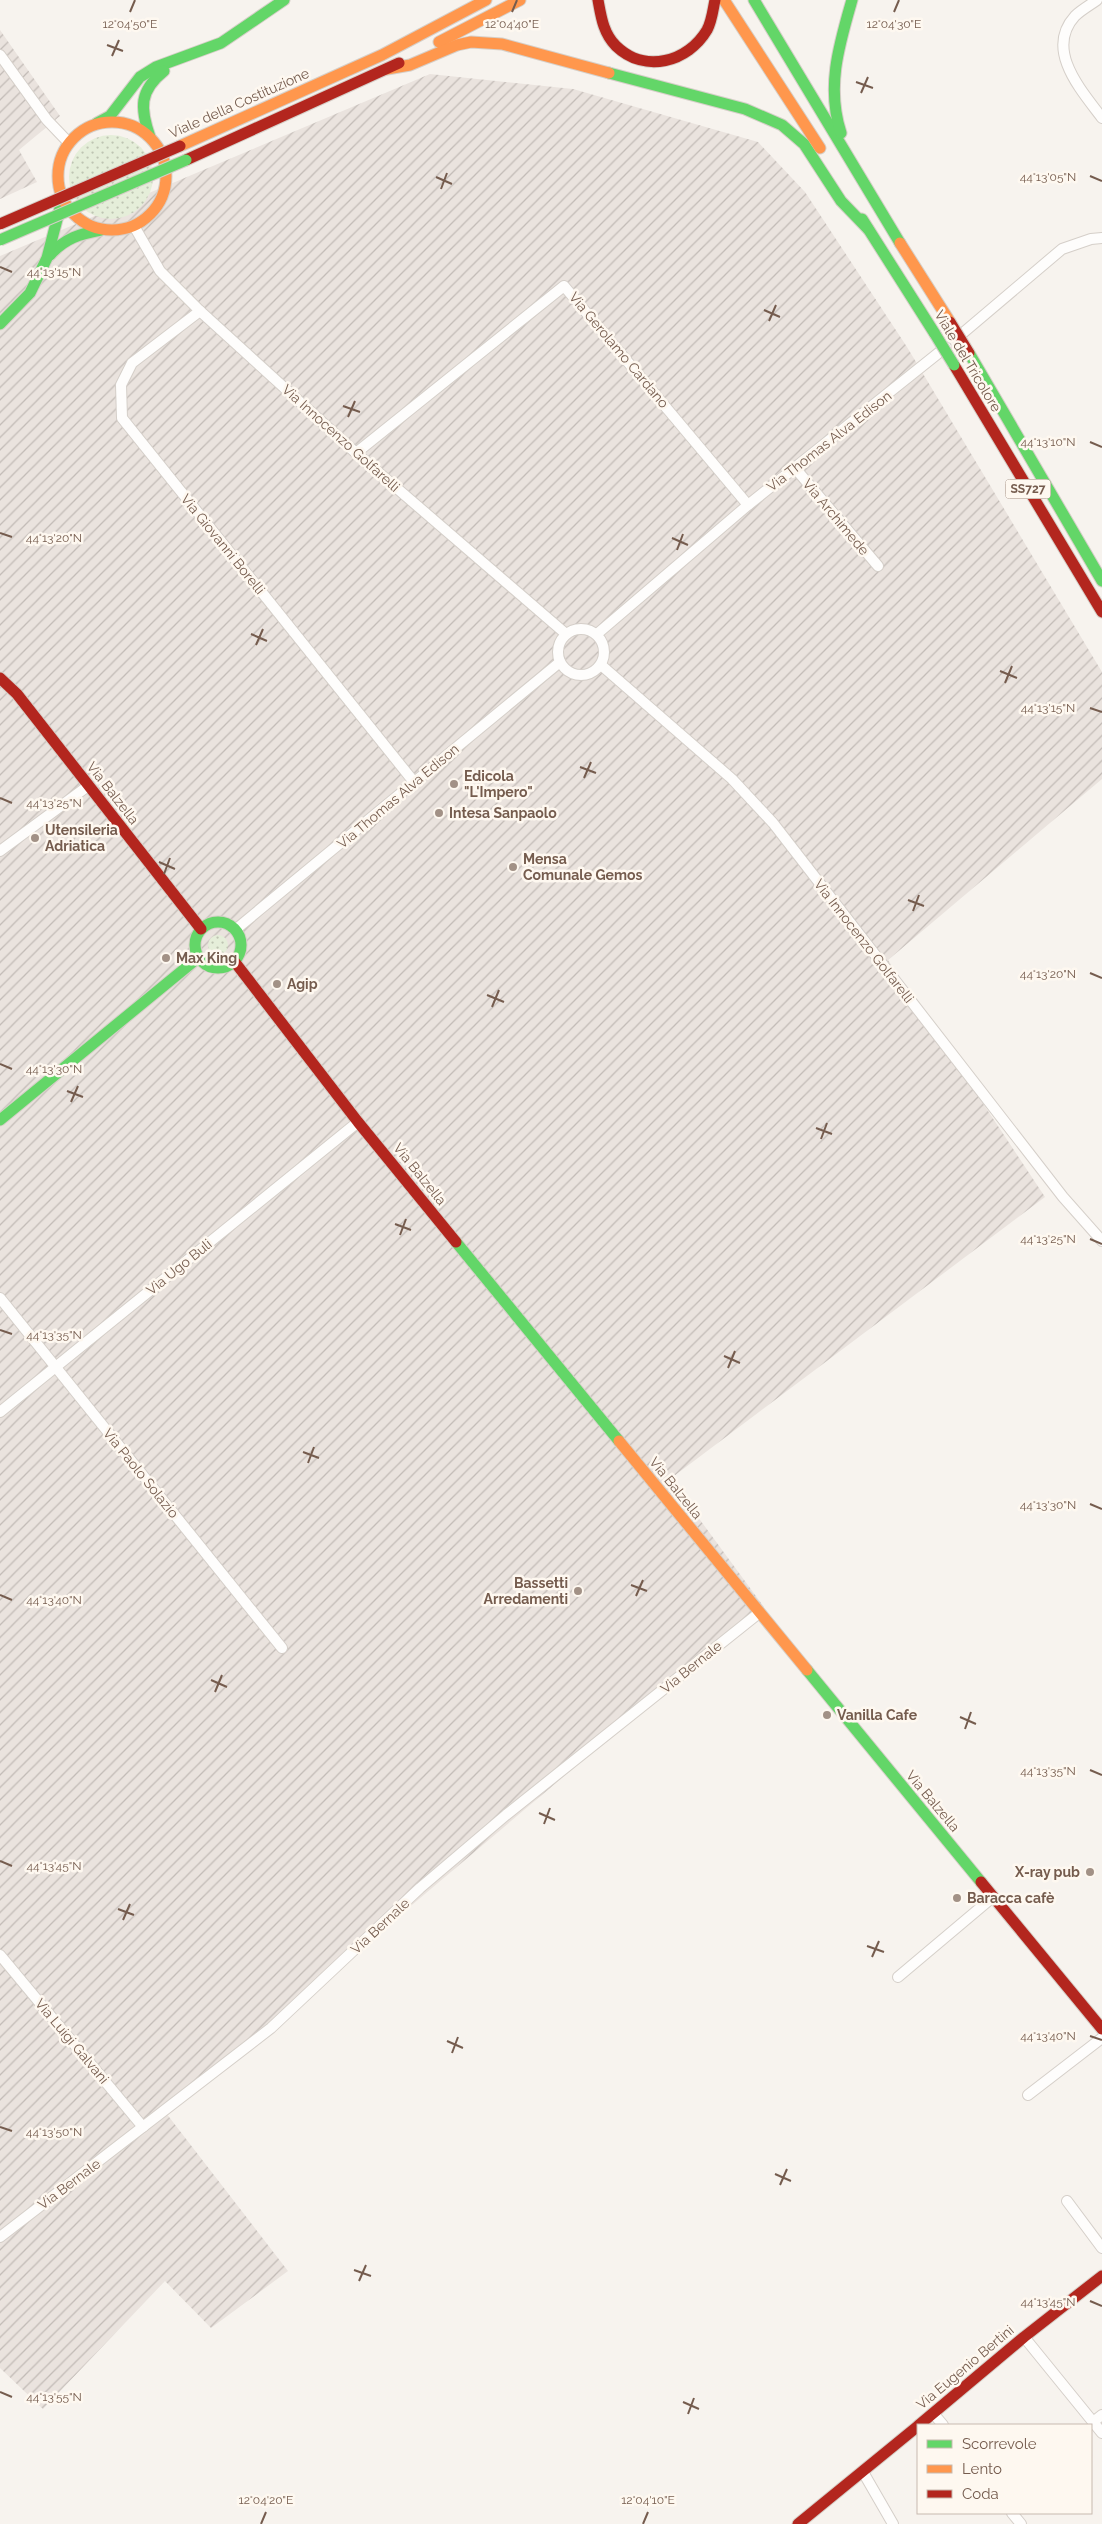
<svg xmlns="http://www.w3.org/2000/svg" width="1102" height="2524" viewBox="0 0 1102 2524" font-family="Raleway,sans-serif">
<style>
.industrial{fill:url(#industrial-furrows)}
.grass{fill:url(#grass-dots)}
.lines{fill:none;stroke-linecap:round;stroke-linejoin:round}
.street-casing{stroke:#d5cfc9;stroke-width:12}
.fast-casing{stroke:#d6cfc8;stroke-width:13}
.slow-casing{stroke:#d6cfc8;stroke-width:13}
.jam-casing{stroke:#d6cfc8;stroke-width:13}
.street{stroke:#fefdfc;stroke-width:10}
.fast{stroke:#63d668;stroke-width:11}
.slow{stroke:#ff974d;stroke-width:11}
.jam{stroke:#b3261e;stroke-width:11}
.fast-bridge-casing{stroke:#d5cec8;stroke-width:13;stroke-linecap:butt}
.jam-bridge-casing{stroke:#d5cec8;stroke-width:13;stroke-linecap:butt}
.fast-bridge{stroke:#63d668;stroke-width:11}
.jam-bridge{stroke:#b3261e;stroke-width:11}
.ticks{fill:none;stroke:#755c4e;stroke-width:2}
.poi-dot{fill:#a29186;stroke:#fef8f0;stroke-width:2}
.labels{text-anchor:middle;dominant-baseline:central;stroke-width:5;stroke-linejoin:round;paint-order:stroke}
.shield{fill:#fef8f0;stroke:#9e8b7f;stroke-width:1}
.shield-label{font-size:12px;font-weight:bold;fill:#755c4e}
.street-label{font-size:14px;fill:#755c4e;stroke:#fef8f0}
.poi-label{font-size:14px;font-weight:bold;fill:#755c4e;stroke:#fef8f0;text-anchor:start}
.ticks-label{font-size:12px;text-anchor:middle;fill:#755c4e;stroke:#fef8f0;stroke-width:5;stroke-linejoin:round;paint-order:stroke}
</style>
<defs>
<pattern id="industrial-furrows" width="10" height="10" patternUnits="userSpaceOnUse" patternTransform="scale(1.25)"><rect width="10" height="10" fill="#eae3de"/><path d="M-1 1l2-2M0 10L10 0M9 11l2-2" fill="none" stroke="#c2bbb6"/></pattern>
<pattern id="grass-dots" width="8" height="8" patternUnits="userSpaceOnUse" patternTransform="scale(1.25)"><rect width="8" height="8" fill="#e5eed9"/><path d="M2 2h.1M6 6h.1" fill="none" stroke="#bec4b2" stroke-width="1.8" stroke-linecap="round"/></pattern>
</defs>
<rect width="100%" height="100%" fill="#f7f3ee"/>
<g class="industrial">
<path d="M 0,30 L 60,116 L 19,150 L 37,182 L 0,199 Z"/>
<path d="M 430,74 L 573,89 L 758,142 L 805,192 L 907,347 L 1102,672 L 1102,779 L 888,960 L 1045,1197 L 670,1479 L 764,1607 L 166,2113 L 288,2271 L 211,2328 L 165,2281 L 43,2409 L 0,2368 L 0,256 Z"/>
</g>
<g class="grass">
<circle cx="111" cy="177" r="42"/>
<circle cx="218" cy="945" r="10"/>
</g>
<g class="lines">
<g class="street-casing">
<g id="street">
<path d="M 1097,0 C 1090,5 1081,10 1075,16 C 1044,50 1082,91 1102,118"/>
<path d="M 0,55 L 47,120 L 69,143"/>
<path d="M 134,226 L 160,271 L 200,311 L 356,453 L 566,634"/>
<path d="M 200,311 L 132,363 L 121,385 L 122,418 L 414,782"/>
<path d="M 957,338 L 1062,249 L 1091,239 L 1102,238"/>
<path d="M 356,453 L 564,286 L 748,505"/>
<path d="M 795,468 L 878,566"/>
<circle cx="581" cy="652" r="23"/>
<path d="M 597,634 L 748,505 L 946,347"/>
<path d="M 601,665 L 732,779 L 773,823 L 1063,1197 L 1102,1241"/>
<path d="M 0,851 L 88,786"/>
<path d="M 235,930 L 560,662"/>
<path d="M 0,1298 L 282,1648"/>
<path d="M 0,1412 L 358,1122"/>
<path d="M 0,1955 L 143,2127"/>
<path d="M 898,1977 L 993,1897"/>
<path d="M 1028,2095 L 1102,2038"/>
<path d="M 1067,2201 L 1102,2248"/>
<path d="M 0,2237 L 271,2028 L 420,1888 L 506,1815 L 759,1613"/>
<path d="M 1024,2337 L 1102,2433"/>
<path d="M 933,2413 L 943,2425"/>
<path d="M 1093,2422 L 1102,2415"/>
<path d="M 863,2472 L 893,2524"/>
<path d="M 1012,2513 L 1021,2524"/>
</g>
</g>
<g class="fast-casing">
<g id="fast">
<path d="M 754,0 L 900,243"/>
<path d="M 609,73 L 745,109 L 782,125 L 804,144 L 841,201 L 868,229"/>
<path d="M 97,123 L 110,116 L 140,77 L 156,67 L 221,43 L 284,0"/>
<path d="M 841,133 C 826,87 839,45 852,0"/>
<path d="M 150,137 C 140,108 139,91 164,71"/>
<path d="M 862,219 L 935,334"/>
<path d="M 50,255 C 65,238 80,234 101,230"/>
<path d="M 0,324 L 30,293 L 47,258 L 60,208"/>
<path d="M 969,353 L 1102,581"/>
<circle cx="218" cy="945" r="23"/>
<path d="M 0,1120 L 199,957"/>
<path d="M 456,1242 L 619,1441"/>
<path d="M 807,1670 L 981,1882"/>
</g>
</g>
<g class="slow-casing">
<g id="slow">
<path d="M 724,0 L 820,148"/>
<path d="M 439,42 L 520,0"/>
<path d="M 387,69 L 410,65 L 457,45 L 471,42 L 502,44 L 609,73"/>
<circle cx="112" cy="176" r="54"/>
<path d="M 180,146 L 382,55 L 486,0"/>
<path d="M 900,243 L 950,322"/>
<path d="M 619,1441 L 807,1670"/>
</g>
</g>
<g class="jam-casing">
<g id="jam">
<path d="M 598,0 C 601,16 603,33 616,46 C 645,74 688,62 707,30 C 712,21 713,9 715,0"/>
<path d="M 186,160 L 399,63"/>
<path d="M 954,365 L 1102,612"/>
<path d="M 0,678 L 17,694 L 201,929"/>
<path d="M 234,961 L 358,1122 L 456,1242"/>
<path d="M 981,1882 L 1102,2029"/>
<path d="M 919,2425 L 1024,2337 L 1102,2276"/>
<path d="M 798,2524 L 918,2426"/>
</g>
</g>
<use href="#street" class="street"/>
<use href="#fast" class="fast"/>
<use href="#slow" class="slow"/>
<use href="#jam" class="jam"/>
<g class="fast-bridge-casing">
<g id="fast-bridge">
<path d="M 0,240 L 186,160"/>
<path d="M 935,334 L 954,365"/>
</g>
</g>
<g class="jam-bridge-casing">
<g id="jam-bridge">
<path d="M 0,224 L 180,146"/>
<path d="M 950,322 L 969,353"/>
</g>
</g>
<use href="#fast-bridge" class="fast-bridge"/>
<use href="#jam-bridge" class="jam-bridge"/>
</g>
<path class="ticks" d="M 130,12 L 135,0M 512,12 L 517,0M 894,12 L 899,0M 107,45 L 123,51M 112,56 L 119,40M 856,82 L 873,88M 861,93 L 868,77M 1090,176 L 1102,181M 436,177 L 452,184M 441,189 L 447,173M 0,267 L 12,272M 764,310 L 780,317M 769,321 L 776,305M 343,406 L 360,412M 348,417 L 355,401M 1090,442 L 1102,447M 0,533 L 12,537M 672,538 L 688,545M 677,550 L 683,534M 251,634 L 267,641M 256,645 L 263,629M 1000,671 L 1017,678M 1005,683 L 1012,666M 1090,708 L 1102,712M 580,767 L 596,773M 584,778 L 591,762M 0,798 L 12,803M 159,862 L 175,869M 164,874 L 170,858M 908,900 L 924,906M 913,911 L 919,895M 1090,973 L 1102,978M 487,995 L 504,1002M 492,1007 L 499,990M 0,1064 L 12,1069M 67,1091 L 83,1097M 71,1102 L 78,1086M 816,1128 L 832,1134M 821,1139 L 827,1123M 395,1224 L 411,1230M 400,1235 L 406,1219M 1090,1239 L 1102,1244M 0,1330 L 12,1334M 724,1356 L 740,1363M 728,1368 L 735,1351M 303,1452 L 319,1458M 308,1463 L 314,1447M 1090,1504 L 1102,1509M 631,1585 L 647,1591M 0,1595 L 12,1600M 636,1596 L 643,1580M 211,1680 L 227,1687M 215,1692 L 222,1675M 960,1717 L 976,1724M 965,1729 L 971,1712M 1090,1770 L 1102,1775M 539,1813 L 555,1820M 544,1824 L 550,1808M 0,1861 L 12,1866M 118,1909 L 134,1915M 123,1920 L 130,1904M 867,1946 L 884,1952M 872,1957 L 879,1941M 1090,2036 L 1102,2040M 447,2041 L 463,2048M 452,2053 L 458,2037M 0,2127 L 12,2131M 775,2174 L 791,2181M 780,2185 L 787,2169M 354,2270 L 371,2276M 359,2281 L 366,2265M 1090,2301 L 1102,2306M 0,2392 L 12,2397M 683,2402 L 699,2409M 688,2414 L 694,2398M 261,2524 L 266,2512M 643,2524 L 648,2512"/>
<g class="poi-dot">
<circle cx="454" cy="784" r="5"/>
<circle cx="439" cy="813" r="5"/>
<circle cx="35" cy="838" r="5"/>
<circle cx="513" cy="867" r="5"/>
<circle cx="166" cy="958" r="5"/>
<circle cx="277" cy="984" r="5"/>
<circle cx="578" cy="1591" r="5"/>
<circle cx="827" cy="1715" r="5"/>
<circle cx="1090" cy="1872" r="5"/>
<circle cx="957" cy="1898" r="5"/>
</g>
<g class="labels">
<rect class="shield" x="1005.5" y="479.5" width="45" height="19" rx="4"/>
<g class="shield-label">
<text x="1028" y="489">SS727</text>
</g>
<g class="street-label">
<text transform="translate(239 103) rotate(-24)">Viale della Costituzione</text>
<text transform="translate(619 350) rotate(50)">Via Gerolamo Cardano</text>
<text transform="translate(968 361) rotate(59)">Viale del Tricolore</text>
<text transform="translate(341 438) rotate(42)">Via Innocenzo Golfarelli</text>
<text transform="translate(829 441) rotate(-38)">Via Thomas Alva Edison</text>
<text transform="translate(836 517) rotate(50)">Via Archimede</text>
<text transform="translate(223 544) rotate(51)">Via Giovanni Borelli</text>
<text transform="translate(113 793) rotate(52)">Via Balzella</text>
<text transform="translate(398 796) rotate(-40)">Via Thomas Alva Edison</text>
<text transform="translate(864 941) rotate(52)">Via Innocenzo Golfarelli</text>
<text transform="translate(420 1174) rotate(51)">Via Balzella</text>
<text transform="translate(179 1267) rotate(-39)">Via Ugo Buli</text>
<text transform="translate(141 1473) rotate(51)">Via Paolo Solazio</text>
<text transform="translate(676 1488) rotate(51)">Via Balzella</text>
<text transform="translate(691 1667) rotate(-39)">Via Bernale</text>
<text transform="translate(933 1801) rotate(50)">Via Balzella</text>
<text transform="translate(380 1926) rotate(-43)">Via Bernale</text>
<text transform="translate(72 2041) rotate(50)">Via Luigi Galvani</text>
<text transform="translate(69 2184) rotate(-37)">Via Bernale</text>
<text transform="translate(965 2367) rotate(-40)">Via Eugenio Bertini</text>
</g>
<g class="poi-label">
<text x="464" y="776">Edicola<tspan x="464" dy="16">"L'Impero"</tspan></text>
<text x="449" y="813">Intesa Sanpaolo</text>
<text x="45" y="830">Utensileria<tspan x="45" dy="16">Adriatica</tspan></text>
<text x="523" y="859">Mensa<tspan x="523" dy="16">Comunale Gemos</tspan></text>
<text x="176" y="958">Max King</text>
<text x="287" y="984">Agip</text>
<text x="568" y="1583" text-anchor="end">Bassetti<tspan x="568" dy="16">Arredamenti</tspan></text>
<text x="837" y="1715">Vanilla Cafe</text>
<text x="1080" y="1872" text-anchor="end">X-ray pub</text>
<text x="967" y="1898">Baracca cafè</text>
</g>
</g>
<g class="ticks-label">
<text x="512" y="28">12°04'40"E</text>
<text x="130" y="28">12°04'50"E</text>
<text x="894" y="28">12°04'30"E</text>
<text x="1048" y="181">44°13'05"N</text>
<text x="54" y="276">44°13'15"N</text>
<text x="1048" y="446">44°13'10"N</text>
<text x="54" y="542">44°13'20"N</text>
<text x="1048" y="712">44°13'15"N</text>
<text x="54" y="807">44°13'25"N</text>
<text x="1048" y="978">44°13'20"N</text>
<text x="54" y="1073">44°13'30"N</text>
<text x="1048" y="1243">44°13'25"N</text>
<text x="54" y="1339">44°13'35"N</text>
<text x="1048" y="1509">44°13'30"N</text>
<text x="54" y="1604">44°13'40"N</text>
<text x="1048" y="1775">44°13'35"N</text>
<text x="54" y="1870">44°13'45"N</text>
<text x="1048" y="2040">44°13'40"N</text>
<text x="54" y="2136">44°13'50"N</text>
<text x="1048" y="2306">44°13'45"N</text>
<text x="54" y="2401">44°13'55"N</text>
<text x="266" y="2504">12°04'20"E</text>
<text x="648" y="2504">12°04'10"E</text>
</g>
<rect x="917" y="2424" width="175" height="90" fill="#fef8f0" stroke="#c7baaf"/>
<rect x="927" y="2440" width="25" height="8" fill="#63d668" stroke="#c7baaf"/>
<text x="962" y="2449" font-size="15" fill="#755c4e">Scorrevole</text>
<rect x="927" y="2465" width="25" height="8" fill="#ff974d" stroke="#c7baaf"/>
<text x="962" y="2474" font-size="15" fill="#755c4e">Lento</text>
<rect x="927" y="2490" width="25" height="8" fill="#b3261e" stroke="#c7baaf"/>
<text x="962" y="2499" font-size="15" fill="#755c4e">Coda</text>
</svg>
